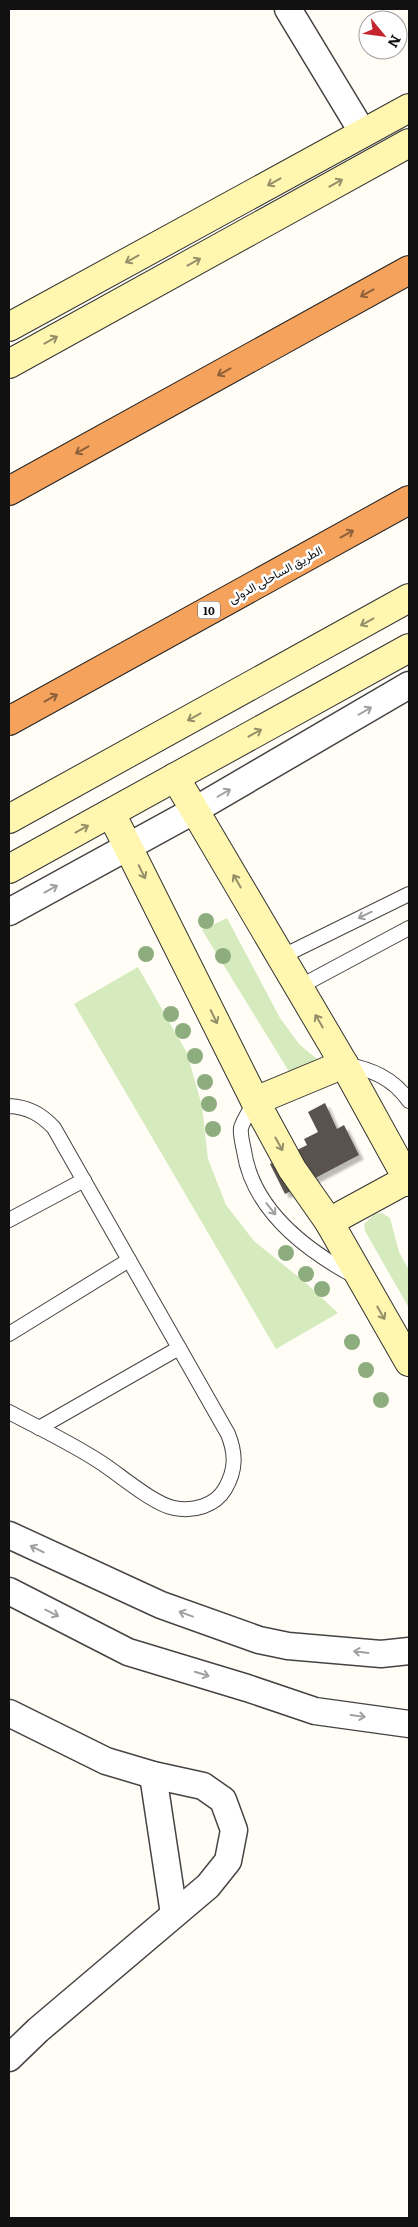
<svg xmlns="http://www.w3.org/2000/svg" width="418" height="2227" viewBox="0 0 418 2227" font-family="Literata,Vazirmatn,serif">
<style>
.green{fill:#d5ebbd}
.building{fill:#5a524d;filter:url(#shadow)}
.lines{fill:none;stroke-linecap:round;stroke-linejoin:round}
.lane-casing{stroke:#444;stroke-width:16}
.street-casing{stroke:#444;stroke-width:29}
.secondary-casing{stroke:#333;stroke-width:30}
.highway-casing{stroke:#222;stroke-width:30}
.lane{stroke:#fff;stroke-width:14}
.street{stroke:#fff;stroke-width:26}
.secondary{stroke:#fff6b0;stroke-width:28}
.highway{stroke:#f5a25d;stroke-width:28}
.tree{fill:#8dad7f}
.oneway{stroke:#948f68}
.oneway2{stroke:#8e613b}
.oneway3{stroke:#a0a0a0}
.labels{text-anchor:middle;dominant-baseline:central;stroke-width:5;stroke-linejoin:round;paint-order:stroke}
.shield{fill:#fff;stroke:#585858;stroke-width:1}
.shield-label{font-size:11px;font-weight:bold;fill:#111}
.street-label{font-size:12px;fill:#111;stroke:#fff}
</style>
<defs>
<filter id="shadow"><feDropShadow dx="4.5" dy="4.5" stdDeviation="1" flood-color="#0004"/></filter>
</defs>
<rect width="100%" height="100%" fill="#fffdf5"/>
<g class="green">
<path d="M 227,918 L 280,1018 L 299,1044 L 317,1059 L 290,1073 L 202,930 Z"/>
<path d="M 138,967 L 187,1053 L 202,1106 L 208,1159 L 226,1205 L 254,1241 L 307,1284 L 338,1313 L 276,1349 L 74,1004 Z"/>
<path d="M 382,1213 L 390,1218 L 399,1252 L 409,1270 L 409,1308 L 365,1231 L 364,1224 L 375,1214 Z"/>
</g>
<path class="building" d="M 325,1103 L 337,1129 L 344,1125 L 359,1155 L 285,1194 L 270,1164 L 307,1145 L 304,1139 L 318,1132 L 308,1112 Z"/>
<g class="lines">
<g class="lane-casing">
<g id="lane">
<path d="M 281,957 L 409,894"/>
<path d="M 299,987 L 409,928"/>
<path d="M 344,1064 C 371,1069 393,1078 409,1101"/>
<path d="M 255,1101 C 251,1109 243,1120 241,1128 C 240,1135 243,1145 244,1151 C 253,1210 307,1251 356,1277"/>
<path d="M 9,1106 C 28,1107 41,1114 54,1128 L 228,1434 C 236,1454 236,1470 225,1489 C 215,1506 193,1512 174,1508 C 153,1504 119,1474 100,1462 C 71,1443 39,1428 9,1412"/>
<path d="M 9,1220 L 84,1180"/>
<path d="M 9,1334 L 129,1260"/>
<path d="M 39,1428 L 179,1348"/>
</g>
</g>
<g class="street-casing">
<g id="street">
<path d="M 288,9 L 363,133"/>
<path d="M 9,912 L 195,810 L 409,685"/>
<path d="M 9,1535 L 161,1605 L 259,1640 L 288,1646 L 381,1654 L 409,1651"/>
<path d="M 9,1591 L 128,1652 L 247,1688 L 315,1711 L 409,1724"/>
<path d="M 9,1713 L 106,1761 L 153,1775 L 203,1786 L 223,1800 L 234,1830 L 228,1861 L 208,1886 L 38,2030 L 9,2058"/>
<path d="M 153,1775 L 174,1914"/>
</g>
</g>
<g class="secondary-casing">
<g id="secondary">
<path d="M 9,327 L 409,108"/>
<path d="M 9,364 L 409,143"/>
<path d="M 175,777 L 344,1064 L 409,1182"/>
<path d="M 111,813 L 255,1101 L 292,1169 L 329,1222 L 409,1362"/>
<path d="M 9,819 L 409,598"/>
<path d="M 9,869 L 409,648"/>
<path d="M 255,1101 L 344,1064"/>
<path d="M 329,1222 L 408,1179"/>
</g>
</g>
<g class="highway-casing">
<g id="highway">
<path d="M 9,491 L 409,270"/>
<path d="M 9,721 L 409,500"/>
</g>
</g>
<use href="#lane" class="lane"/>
<use href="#street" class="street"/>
<use href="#secondary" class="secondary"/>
<use href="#highway" class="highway"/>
</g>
<g class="tree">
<circle cx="206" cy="921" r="8"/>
<circle cx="146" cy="954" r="8"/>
<circle cx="223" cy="956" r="8"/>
<circle cx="171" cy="1014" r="8"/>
<circle cx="183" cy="1031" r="8"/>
<circle cx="195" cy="1056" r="8"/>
<circle cx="205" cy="1082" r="8"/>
<circle cx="209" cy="1104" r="8"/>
<circle cx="213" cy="1129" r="8"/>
<circle cx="286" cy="1253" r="8"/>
<circle cx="306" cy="1274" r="8"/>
<circle cx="322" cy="1289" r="8"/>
<circle cx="352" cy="1342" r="8"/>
<circle cx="366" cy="1370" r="8"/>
<circle cx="381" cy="1400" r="8"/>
</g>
<defs><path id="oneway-shaft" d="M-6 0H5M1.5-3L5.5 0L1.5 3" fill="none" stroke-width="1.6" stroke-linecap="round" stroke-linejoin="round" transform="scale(1.25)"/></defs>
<g class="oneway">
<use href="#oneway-shaft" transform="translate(274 182) rotate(151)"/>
<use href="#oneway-shaft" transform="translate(336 183) rotate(-29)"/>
<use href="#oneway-shaft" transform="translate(132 259) rotate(151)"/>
<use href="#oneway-shaft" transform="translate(194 262) rotate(-29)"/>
<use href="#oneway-shaft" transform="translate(51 340) rotate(-29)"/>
<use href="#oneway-shaft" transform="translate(367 622) rotate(151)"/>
<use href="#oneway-shaft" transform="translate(194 717) rotate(151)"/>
<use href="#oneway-shaft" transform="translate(255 733) rotate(-29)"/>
<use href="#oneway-shaft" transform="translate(82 829) rotate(-29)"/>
<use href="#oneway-shaft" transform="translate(142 872) rotate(64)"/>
<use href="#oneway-shaft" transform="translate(237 881) rotate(-120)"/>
<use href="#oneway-shaft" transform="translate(214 1017) rotate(64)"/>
<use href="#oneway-shaft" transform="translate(319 1021) rotate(-120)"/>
<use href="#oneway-shaft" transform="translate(279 1144) rotate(61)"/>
<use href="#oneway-shaft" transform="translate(381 1313) rotate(60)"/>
</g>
<g class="oneway2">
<use href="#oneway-shaft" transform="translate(367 293) rotate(151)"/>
<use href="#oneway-shaft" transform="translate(224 372) rotate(151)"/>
<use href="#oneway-shaft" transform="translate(82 450) rotate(151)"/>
<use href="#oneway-shaft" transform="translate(347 534) rotate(-29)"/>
<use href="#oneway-shaft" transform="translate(51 698) rotate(-29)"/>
</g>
<g class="oneway3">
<use href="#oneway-shaft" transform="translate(365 711) rotate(-30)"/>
<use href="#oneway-shaft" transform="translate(224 793) rotate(-30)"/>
<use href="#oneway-shaft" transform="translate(51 889) rotate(-29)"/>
<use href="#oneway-shaft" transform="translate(365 915) rotate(154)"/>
<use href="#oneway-shaft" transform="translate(271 1209) rotate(51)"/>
<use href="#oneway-shaft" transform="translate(37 1549) rotate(-154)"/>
<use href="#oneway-shaft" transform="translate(52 1613) rotate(27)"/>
<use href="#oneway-shaft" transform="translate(186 1614) rotate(-160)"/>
<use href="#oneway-shaft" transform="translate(361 1652) rotate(-173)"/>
<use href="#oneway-shaft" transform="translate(202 1674) rotate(17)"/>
<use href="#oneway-shaft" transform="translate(358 1716) rotate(8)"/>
</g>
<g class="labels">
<rect class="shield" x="198" y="601.5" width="22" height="17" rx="4"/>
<g class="shield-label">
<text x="209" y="610">10</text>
</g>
<g class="street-label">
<text transform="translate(275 574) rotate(-29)">الطريق الساحلى الدولى</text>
</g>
</g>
<rect width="418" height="2227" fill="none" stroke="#111111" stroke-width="20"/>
<g transform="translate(383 35) rotate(119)"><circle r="24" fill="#ffffff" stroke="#a0a0a0"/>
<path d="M0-4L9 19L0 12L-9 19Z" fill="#c4262e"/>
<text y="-8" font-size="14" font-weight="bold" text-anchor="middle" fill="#111111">N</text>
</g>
</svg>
